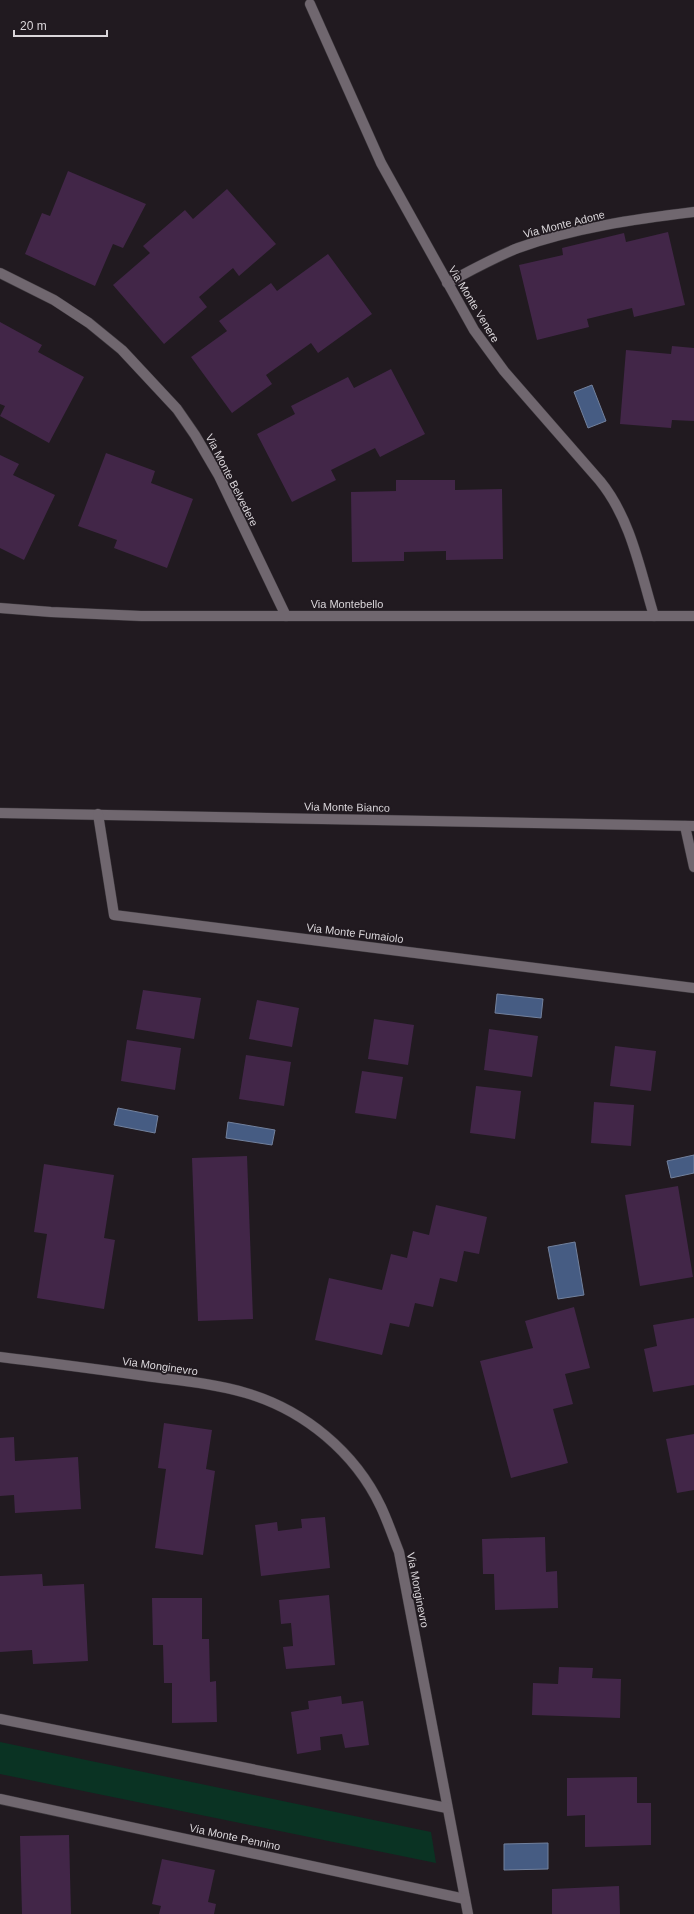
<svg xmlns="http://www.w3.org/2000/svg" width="694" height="1914" viewBox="0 0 694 1914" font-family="Arial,sans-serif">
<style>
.green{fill:#0a3323}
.water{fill:#465c83;stroke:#72819d}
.building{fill:#422648}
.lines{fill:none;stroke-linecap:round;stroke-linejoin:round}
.minor-casing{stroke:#3c373c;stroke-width:11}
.minor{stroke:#70676f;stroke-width:10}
.labels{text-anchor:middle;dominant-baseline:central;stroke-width:3.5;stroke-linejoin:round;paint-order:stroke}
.street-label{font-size:11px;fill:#dad6da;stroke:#211a20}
</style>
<rect width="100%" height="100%" fill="#211a20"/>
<path class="green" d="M 0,1742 L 431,1832 L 436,1863 L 0,1774 Z"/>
<g class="water">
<path d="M 592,385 L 606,421 L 588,428 L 574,392 Z"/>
<path d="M 497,994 L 543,999 L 541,1018 L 495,1013 Z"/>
<path d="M 118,1108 L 158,1116 L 155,1133 L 114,1125 Z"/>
<path d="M 228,1122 L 275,1130 L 272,1145 L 226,1138 Z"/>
<path d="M 694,1155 L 694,1173 L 671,1178 L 667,1161 Z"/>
<path d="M 575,1242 L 584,1295 L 558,1299 L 548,1247 Z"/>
<path d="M 548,1843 L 548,1869 L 504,1870 L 504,1844 Z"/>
</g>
<g class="building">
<path d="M 68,171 L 146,204 L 123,248 L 113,244 L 95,286 L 25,254 L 42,213 L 50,216 Z"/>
<path d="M 227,189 L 276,244 L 239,276 L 233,268 L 199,297 L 207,307 L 164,344 L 113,285 L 150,253 L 143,246 L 185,210 L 193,219 Z"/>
<path d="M 668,232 L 685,305 L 634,317 L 632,308 L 587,319 L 589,327 L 537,340 L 519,265 L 563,255 L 562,248 L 624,233 L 626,242 Z"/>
<path d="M 328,254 L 372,314 L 318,353 L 311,343 L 266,375 L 272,384 L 232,413 L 191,357 L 227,331 L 219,321 L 271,283 L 277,291 Z"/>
<path d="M 0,322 L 42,345 L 38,352 L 84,377 L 49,443 L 0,416 L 5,406 L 0,404 Z"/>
<path d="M 672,346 L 694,348 L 694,421 L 672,420 L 671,428 L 620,424 L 626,350 L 671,354 Z"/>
<path d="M 391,369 L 425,434 L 380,457 L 375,448 L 331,470 L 336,480 L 292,502 L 257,434 L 295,414 L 291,406 L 348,377 L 354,388 Z"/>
<path d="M 106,453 L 155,471 L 151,483 L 193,499 L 167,568 L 114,548 L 117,540 L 78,526 Z"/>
<path d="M 0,455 L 19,464 L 13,475 L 55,495 L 24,560 L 0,548 Z"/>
<path d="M 396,480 L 455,480 L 455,490 L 502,489 L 503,559 L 446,560 L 446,551 L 404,552 L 404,561 L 352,562 L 351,492 L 396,491 Z"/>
<path d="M 143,990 L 201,998 L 194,1039 L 136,1029 Z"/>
<path d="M 257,1000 L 299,1008 L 292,1047 L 249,1039 Z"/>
<path d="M 374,1019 L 414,1025 L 408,1065 L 368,1059 Z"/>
<path d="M 489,1029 L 538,1036 L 532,1077 L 484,1070 Z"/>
<path d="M 127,1040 L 181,1048 L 175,1090 L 121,1081 Z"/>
<path d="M 615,1046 L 656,1051 L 651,1091 L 610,1086 Z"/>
<path d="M 246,1055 L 291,1062 L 284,1106 L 239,1099 Z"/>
<path d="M 362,1071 L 403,1077 L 396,1119 L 355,1113 Z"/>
<path d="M 476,1086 L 521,1091 L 515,1139 L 470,1133 Z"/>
<path d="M 594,1102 L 634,1105 L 631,1146 L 591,1143 Z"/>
<path d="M 247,1156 L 253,1319 L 198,1321 L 192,1158 Z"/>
<path d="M 44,1164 L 114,1175 L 104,1238 L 115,1240 L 104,1309 L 37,1298 L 47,1234 L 34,1232 Z"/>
<path d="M 678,1186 L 693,1277 L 640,1286 L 625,1195 Z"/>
<path d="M 436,1205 L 487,1217 L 479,1254 L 464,1251 L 457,1282 L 440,1278 L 433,1307 L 415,1303 L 409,1327 L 390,1323 L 382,1355 L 315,1340 L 329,1278 L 382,1290 L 391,1254 L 407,1258 L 413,1231 L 429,1235 Z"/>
<path d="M 574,1307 L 590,1368 L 565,1374 L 573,1404 L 553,1409 L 568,1463 L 511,1478 L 480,1361 L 533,1348 L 525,1321 Z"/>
<path d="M 694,1318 L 694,1385 L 653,1392 L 644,1349 L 657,1346 L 653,1325 Z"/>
<path d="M 164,1423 L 212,1430 L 206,1469 L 215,1471 L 203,1555 L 155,1548 L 166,1469 L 158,1468 Z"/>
<path d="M 694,1434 L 694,1490 L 677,1493 L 666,1439 Z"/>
<path d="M 14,1437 L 15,1461 L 78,1457 L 81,1509 L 15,1513 L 14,1495 L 0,1496 L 0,1438 Z"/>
<path d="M 325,1517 L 330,1568 L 261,1576 L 255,1525 L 277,1522 L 278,1531 L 302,1528 L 301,1519 Z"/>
<path d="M 545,1537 L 546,1572 L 557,1571 L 558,1608 L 495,1610 L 494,1574 L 483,1574 L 482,1539 Z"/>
<path d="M 42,1574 L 43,1586 L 84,1584 L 88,1661 L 33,1664 L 32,1650 L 0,1652 L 0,1576 Z"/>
<path d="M 329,1595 L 335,1665 L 286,1669 L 283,1647 L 293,1646 L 291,1623 L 281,1624 L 279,1600 Z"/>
<path d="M 152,1598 L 202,1598 L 202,1639 L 209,1639 L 210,1682 L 216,1681 L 217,1722 L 172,1723 L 172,1683 L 164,1683 L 163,1645 L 153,1645 Z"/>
<path d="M 559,1667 L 593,1668 L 592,1678 L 621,1679 L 620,1718 L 532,1715 L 533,1683 L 558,1684 Z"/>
<path d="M 341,1696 L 342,1704 L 363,1701 L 369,1745 L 345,1748 L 342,1734 L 320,1737 L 321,1750 L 297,1754 L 291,1712 L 309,1709 L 308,1701 Z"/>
<path d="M 637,1777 L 637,1803 L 651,1803 L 651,1845 L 585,1847 L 585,1815 L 567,1816 L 567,1778 Z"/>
<path d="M 69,1835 L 71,1914 L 22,1914 L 20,1836 Z"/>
<path d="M 162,1859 L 215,1870 L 208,1902 L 216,1904 L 214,1914 L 159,1914 L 161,1906 L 152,1904 Z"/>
<path d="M 619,1886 L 620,1914 L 552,1914 L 552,1889 Z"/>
</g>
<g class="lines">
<g class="minor-casing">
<g id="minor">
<path d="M 310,4 L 381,163 L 474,330 L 504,371 L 600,481 C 631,519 640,570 654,616"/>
<path d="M 0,273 L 54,300 L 89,323 L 122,350 L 177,409 L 195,435 L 219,476 L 286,616"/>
<path d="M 447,283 C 470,271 493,258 518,248 C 573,228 636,219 694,212"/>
<path d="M 0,608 L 51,612 L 141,616 L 694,616"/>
<path d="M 0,813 L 694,826"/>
<path d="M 98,814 L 114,915 L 694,988"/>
<path d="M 685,826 L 694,867"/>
<path d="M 0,1357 C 51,1363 102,1370 153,1377 C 184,1381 216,1384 246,1393 C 304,1410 355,1452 381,1507 C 388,1522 393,1537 399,1552 L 468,1914"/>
<path d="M 0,1719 L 447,1808"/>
<path d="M 0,1799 L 465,1899"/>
</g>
</g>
<use href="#minor" class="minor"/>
</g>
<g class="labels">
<g class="street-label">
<text transform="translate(564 224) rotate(-14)">Via Monte Adone</text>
<text transform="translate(474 304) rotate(59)">Via Monte Venere</text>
<text transform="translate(232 480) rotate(63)">Via Monte Belvedere</text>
<text x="347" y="604">Via Montebello</text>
<text transform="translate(347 807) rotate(1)">Via Monte Bianco</text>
<text transform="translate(355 933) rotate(7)">Via Monte Fumaiolo</text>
<text transform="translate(160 1366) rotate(8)">Via Monginevro</text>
<text transform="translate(418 1590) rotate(79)">Via Monginevro</text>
<text transform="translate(235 1837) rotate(12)">Via Monte Pennino</text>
</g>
</g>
<path d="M14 30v6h93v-6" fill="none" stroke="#dad6da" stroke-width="2"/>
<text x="20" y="30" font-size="12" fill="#dad6da" stroke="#211a20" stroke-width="3" paint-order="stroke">20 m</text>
</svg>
